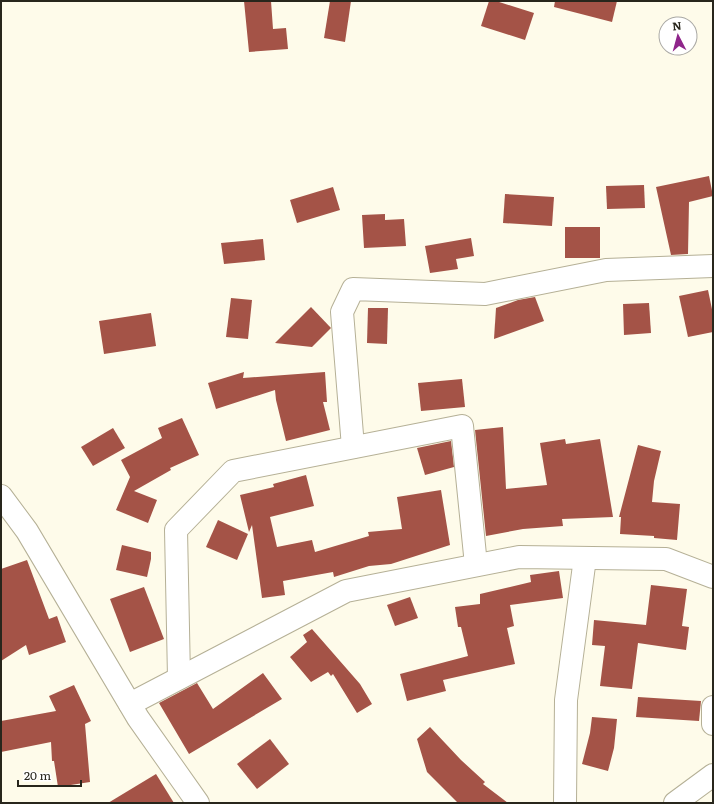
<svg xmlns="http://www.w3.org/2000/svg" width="714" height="804" viewBox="0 0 714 804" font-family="Literata,serif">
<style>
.building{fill:#a45347}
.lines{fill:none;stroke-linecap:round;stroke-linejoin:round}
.minor-casing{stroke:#b5b096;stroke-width:24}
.minor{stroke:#fff;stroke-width:22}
</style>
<rect width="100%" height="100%" fill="#fefbea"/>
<g class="building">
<path d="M 244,1 L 271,1 L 273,29 L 286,28 L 288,49 L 249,52 Z"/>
<path d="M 330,1 L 351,1 L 345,42 L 324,38 Z"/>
<path d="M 489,1 L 496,1 L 534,13 L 525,40 L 481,26 Z"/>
<path d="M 555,1 L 617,1 L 612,22 L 554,7 Z"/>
<path d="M 709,176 L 713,196 L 689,202 L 688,254 L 671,255 L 656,187 Z"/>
<path d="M 644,185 L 645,208 L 607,209 L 606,186 Z"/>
<path d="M 333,187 L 340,210 L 297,223 L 290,200 Z"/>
<path d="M 505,194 L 554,197 L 552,226 L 503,223 Z"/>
<path d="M 385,214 L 385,220 L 404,219 L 406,246 L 364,248 L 362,215 Z"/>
<rect x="565" y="227" width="35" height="31"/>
<path d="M 471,238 L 474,256 L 456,259 L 458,269 L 430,273 L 425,246 Z"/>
<path d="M 263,239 L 265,260 L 224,264 L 221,243 Z"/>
<path d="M 708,290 L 713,314 L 713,332 L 688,337 L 679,296 Z"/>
<path d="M 535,297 L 544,321 L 494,339 L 496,308 L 518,300 Z"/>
<path d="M 231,298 L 252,300 L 248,339 L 226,337 Z"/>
<path d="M 649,303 L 651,333 L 624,335 L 623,304 Z"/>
<path d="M 311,307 L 331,328 L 312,347 L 275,343 Z"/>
<path d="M 368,308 L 388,308 L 387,344 L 367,343 Z"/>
<path d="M 151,313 L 156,346 L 104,354 L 99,321 Z"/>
<path d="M 244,372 L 243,378 L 325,372 L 327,402 L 323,402 L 330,430 L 286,441 L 276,400 L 275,390 L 216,409 L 208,383 Z"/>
<path d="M 462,379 L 465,407 L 421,411 L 418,383 Z"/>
<path d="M 182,418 L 199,455 L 170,468 L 171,470 L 134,491 L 157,500 L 148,523 L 116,510 L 130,477 L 121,460 L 162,438 L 158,428 Z"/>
<path d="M 503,427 L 506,489 L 547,485 L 540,443 L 565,439 L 566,444 L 600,439 L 613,517 L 562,519 L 563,526 L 523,529 L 486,536 L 475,430 Z"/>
<path d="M 113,428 L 125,448 L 93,466 L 81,447 Z"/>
<path d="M 451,441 L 454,467 L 425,475 L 417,448 Z"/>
<path d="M 638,445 L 661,451 L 654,481 L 652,502 L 680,504 L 677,540 L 654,538 L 654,536 L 620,534 L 621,517 L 619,517 Z"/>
<path d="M 306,475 L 314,506 L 270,517 L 277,547 L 312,540 L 315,552 L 369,536 L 368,532 L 402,529 L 397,497 L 441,490 L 450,545 L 391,564 L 369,566 L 334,577 L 333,572 L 283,581 L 285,595 L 262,598 L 252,525 L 249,532 L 240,495 L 274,487 L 273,484 Z"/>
<path d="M 218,520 L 248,534 L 237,560 L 206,547 Z"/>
<path d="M 122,545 L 151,552 L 151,559 L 147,577 L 116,570 Z"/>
<path d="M 27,560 L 49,619 L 57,616 L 66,642 L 29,655 L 26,645 L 1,661 L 1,569 Z"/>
<path d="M 559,571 L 563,598 L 510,605 L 514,626 L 507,628 L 515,664 L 443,680 L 446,691 L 407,701 L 400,674 L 468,656 L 461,627 L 458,627 L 455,607 L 480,604 L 480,594 L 531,582 L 530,575 Z"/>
<path d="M 651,585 L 687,589 L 682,626 L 689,627 L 686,650 L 638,643 L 632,689 L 600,686 L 605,646 L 592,645 L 594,620 L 646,625 Z"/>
<path d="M 144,587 L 164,639 L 130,652 L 110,599 Z"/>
<path d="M 410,597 L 418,618 L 395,626 L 387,605 Z"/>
<path d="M 312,629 L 360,684 L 372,704 L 357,713 L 333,674 L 331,676 L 328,672 L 311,682 L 290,657 L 307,642 L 303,635 Z"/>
<path d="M 263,673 L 282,699 L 189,754 L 159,703 L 197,683 L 213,709 Z"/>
<path d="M 74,685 L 91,721 L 85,724 L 90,782 L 58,787 L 54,761 L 52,761 L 51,742 L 1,752 L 1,721 L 56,711 L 49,696 Z"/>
<path d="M 638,697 L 701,701 L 699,721 L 636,717 Z"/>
<path d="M 592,717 L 617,719 L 614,748 L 608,771 L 582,764 L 590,733 Z"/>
<path d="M 430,727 L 461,760 L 485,782 L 483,784 L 508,803 L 458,803 L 427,772 L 417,739 Z"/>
<path d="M 270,739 L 289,764 L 257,789 L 237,764 Z"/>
<path d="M 156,774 L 174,803 L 108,803 Z"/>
</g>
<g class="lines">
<g class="minor-casing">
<g id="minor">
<path d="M 353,447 L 342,312 L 353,289 L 485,294 L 606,270 L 713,266"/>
<path d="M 1,496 L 27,531 L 138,718 L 198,803"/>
<path d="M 179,678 L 176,530 L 233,471 L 462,426 L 476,565"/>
<path d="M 130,704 L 346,591 L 519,557 L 666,559 L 713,577"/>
<path d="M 713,707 L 713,724"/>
<path d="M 565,803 L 566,700 L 585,558"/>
<path d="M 675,803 L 713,775"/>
</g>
</g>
<use href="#minor" class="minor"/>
</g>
<rect width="714" height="804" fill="none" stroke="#28261c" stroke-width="4"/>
<g transform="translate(678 36) rotate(354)"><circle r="19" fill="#ffffff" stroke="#a9a8a4"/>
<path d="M0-3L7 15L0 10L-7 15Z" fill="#8f258a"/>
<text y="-6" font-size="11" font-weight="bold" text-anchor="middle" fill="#28261c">N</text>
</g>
<path d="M18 780v6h63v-6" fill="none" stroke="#28261c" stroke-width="2"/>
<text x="24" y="780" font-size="12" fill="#28261c" stroke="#ffffff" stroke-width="3" paint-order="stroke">20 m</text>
</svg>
